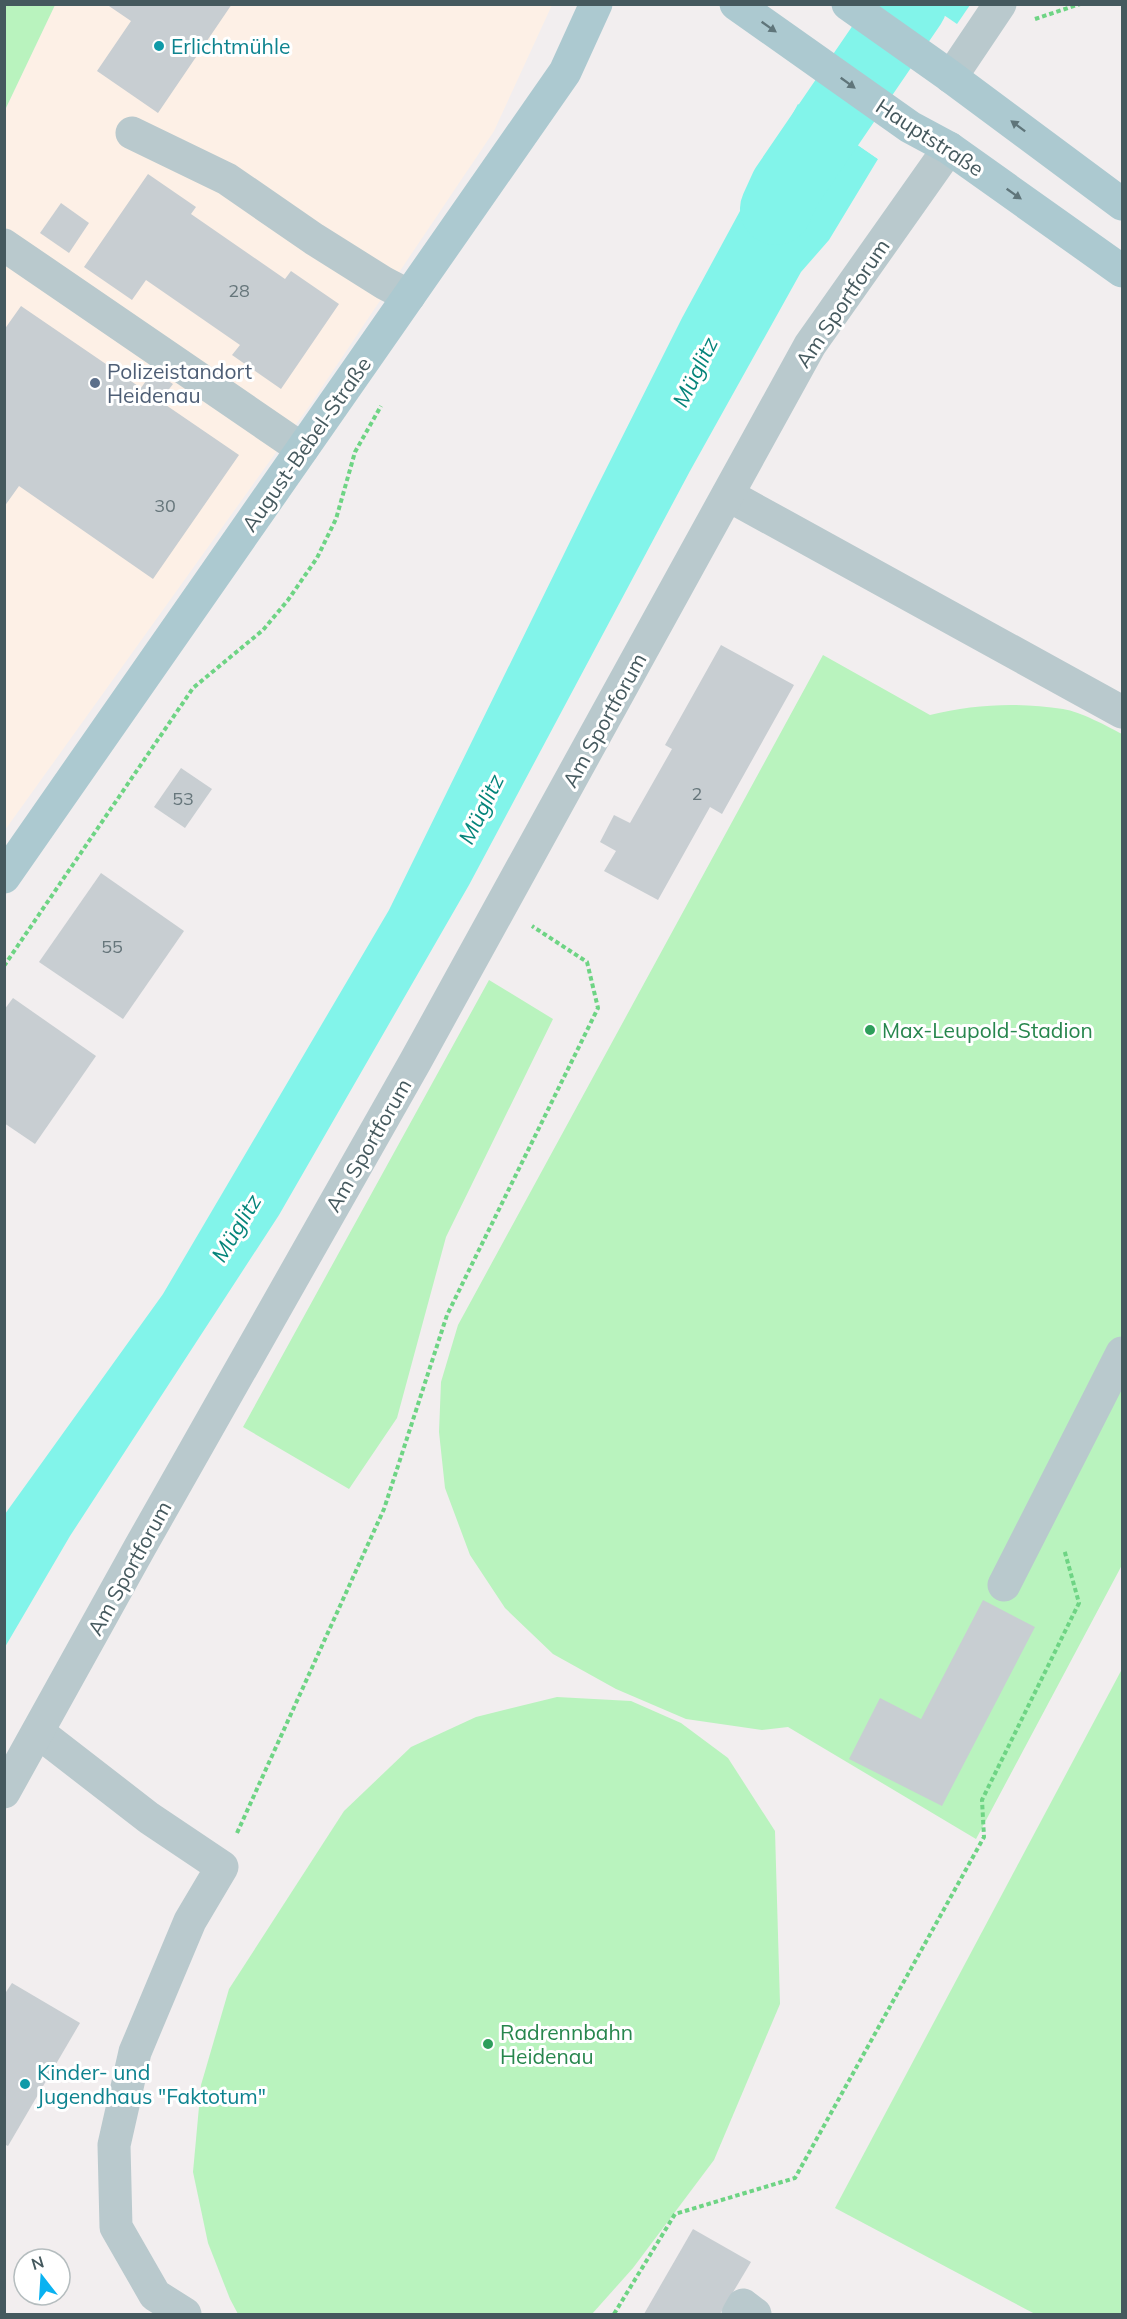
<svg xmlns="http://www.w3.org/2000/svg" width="1127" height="2319" viewBox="0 0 1127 2319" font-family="Mulish,sans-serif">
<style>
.commercial{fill:#fdf0e6}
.green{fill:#b9f3be}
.water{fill:#82f4ea}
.pier{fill:#f2eeef}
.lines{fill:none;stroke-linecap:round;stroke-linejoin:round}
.river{stroke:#82f4ea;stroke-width:72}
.building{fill:#c8ced2}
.path{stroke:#6ed484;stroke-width:4;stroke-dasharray:4.5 3;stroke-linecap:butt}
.minor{stroke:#b9c9cd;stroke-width:33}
.major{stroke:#acc9d0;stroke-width:33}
.oneway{fill:#5f757a}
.culture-dot{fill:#0f9aa8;stroke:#fff;stroke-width:2}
.service-dot{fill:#5c6f8a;stroke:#fff;stroke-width:2}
.leisure-dot{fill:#2e9e5b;stroke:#fff;stroke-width:2}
.labels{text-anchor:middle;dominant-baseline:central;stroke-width:6;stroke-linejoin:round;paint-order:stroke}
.number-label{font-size:18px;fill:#66767b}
.culture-label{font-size:21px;fill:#0d838f;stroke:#fff;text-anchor:start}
.street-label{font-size:21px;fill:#45595e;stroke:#fff}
.service-label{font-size:21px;fill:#4e5e75;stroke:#fff;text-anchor:start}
.leisure-label{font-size:21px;fill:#27864d;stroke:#fff;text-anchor:start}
.water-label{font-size:22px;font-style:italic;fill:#05847a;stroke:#fff}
</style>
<rect width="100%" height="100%" fill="#f2eeef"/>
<path class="commercial" d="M 55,5 L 552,5 L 494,131 L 310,405 L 5,830 L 5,110 Z"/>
<g class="green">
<path d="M 5,4 L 55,5 L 5,110 L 4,5 Z"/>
<path d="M 823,655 L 930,715 C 973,704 1019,702 1063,709 C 1081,712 1107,726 1122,734 L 1122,1565 L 976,1839 L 788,1727 L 762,1730 L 686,1719 L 616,1689 L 553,1654 L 505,1608 L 470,1555 L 445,1488 L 439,1432 L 441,1382 L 458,1325 Z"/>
<path d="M 489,980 L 553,1019 L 446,1237 L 397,1418 L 349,1489 L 243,1427 Z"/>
<path d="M 1122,1669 L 1122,2314 L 1035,2314 L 835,2208 Z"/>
<path d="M 557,1697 L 631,1701 L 681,1723 L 728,1758 L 775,1831 L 780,2004 L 714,2160 L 633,2268 L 592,2314 L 238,2314 L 230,2299 L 208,2243 L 193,2172 L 201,2085 L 229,1989 L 344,1811 L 411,1747 L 476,1717 Z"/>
</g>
<g class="water">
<path d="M 929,5 L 970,5 L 957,24 Z"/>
<path d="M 798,104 L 878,159 L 829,240 L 801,272 L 690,471 L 469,885 L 279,1215 L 70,1536 L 5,1647 L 5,1514 L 163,1294 L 389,910 L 592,497 L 682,318 Z"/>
</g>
<path class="pier" d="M 796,102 L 800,102 L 880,157 L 881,161 Z"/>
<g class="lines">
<path class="river" d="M 776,209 L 786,187 L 911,4"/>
</g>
<g class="building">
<path d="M 106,4 L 232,4 L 158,113 L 97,71 L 131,21 Z"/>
<path d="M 148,174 L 196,207 L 191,214 L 285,279 L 291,271 L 339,304 L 281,389 L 232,355 L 240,345 L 146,280 L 132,300 L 84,267 Z"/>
<path d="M 61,203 L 89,223 L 69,253 L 40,233 Z"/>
<path d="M 21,306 L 141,388 L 153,371 L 173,384 L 160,401 L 239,455 L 153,579 L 19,486 L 4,507 L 4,330 Z"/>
<path d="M 721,645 L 794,685 L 722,814 L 710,807 L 658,900 L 604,871 L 616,851 L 600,842 L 614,815 L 630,823 L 672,749 L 665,745 Z"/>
<path d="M 181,768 L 212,789 L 185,828 L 154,807 Z"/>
<path d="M 101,873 L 184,931 L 123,1019 L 39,962 Z"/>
<path d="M 13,998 L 96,1056 L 35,1144 L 4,1123 L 4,1010 Z"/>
<path d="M 983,1600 L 1035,1627 L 942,1806 L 849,1759 L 880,1698 L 921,1719 Z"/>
<path d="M 12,1983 L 80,2023 L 8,2146 L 4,2144 L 4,1995 Z"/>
<path d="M 693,2229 L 751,2262 L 720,2314 L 644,2314 Z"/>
</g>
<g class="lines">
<g class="path">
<path d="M 1035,19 L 1080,4"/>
<path d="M 4,966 L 193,688 L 263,630 L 288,600 L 317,558 L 336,519 L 355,452 L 381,406"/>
<path d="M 237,1833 L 384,1509 L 447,1315 L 598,1008 L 587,962 L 532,926"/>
<path d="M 614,2314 L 675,2214 L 795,2178 L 984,1837 L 982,1800 L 1079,1603 L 1064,1549"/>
</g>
<g class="minor">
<path d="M 951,77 L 1000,4"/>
<path d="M 132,133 L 227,179 L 314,239 L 384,283 L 409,296"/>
<path d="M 4,245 L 302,449"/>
<path d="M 728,495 L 1122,712"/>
<path d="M 1004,1585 L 1122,1353"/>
<path d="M 38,1732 L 149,1818 L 222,1867 L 190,1921 L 135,2052 L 114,2145 L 116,2227 L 155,2295 L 185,2314"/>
<path d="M 4,1792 L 140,1547 L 415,1062 L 810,345 L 949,148"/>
<path d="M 738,2314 L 743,2305 L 755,2314"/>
</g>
<g class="major">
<path d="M 736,4 L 910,127 L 949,148 L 1122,271"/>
<path d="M 848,4 L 947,74 L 1122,204"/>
<path d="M 4,877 L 565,72 L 596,4"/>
</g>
</g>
<defs><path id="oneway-solid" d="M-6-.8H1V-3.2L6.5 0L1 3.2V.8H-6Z" transform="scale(1.5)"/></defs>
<g class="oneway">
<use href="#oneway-solid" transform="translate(769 27) rotate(35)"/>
<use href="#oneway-solid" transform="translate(848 83) rotate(36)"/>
<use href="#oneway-solid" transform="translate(1018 126) rotate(-143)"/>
<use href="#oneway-solid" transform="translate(1014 194) rotate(35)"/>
</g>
<g class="culture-dot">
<circle cx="159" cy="46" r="6"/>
<circle cx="25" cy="2084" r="6"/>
</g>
<circle class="service-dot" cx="95" cy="383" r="6"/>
<g class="leisure-dot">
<circle cx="870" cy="1030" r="6"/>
<circle cx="488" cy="2044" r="6"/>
</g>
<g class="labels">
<g class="number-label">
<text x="239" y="290">28</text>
<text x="165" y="505">30</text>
<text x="697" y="793">2</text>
<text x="183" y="798">53</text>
<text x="112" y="946">55</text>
</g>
<g class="culture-label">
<text x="171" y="46">Erlichtmühle</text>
<text x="37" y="2072">Kinder- und<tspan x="37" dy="24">Jugendhaus "Faktotum"</tspan></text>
</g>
<g class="street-label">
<text transform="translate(930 137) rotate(33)">Hauptstraße</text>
<text transform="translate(842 303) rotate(-56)">Am Sportforum</text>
<text transform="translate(306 444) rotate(-55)">August-Bebel-Straße</text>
<text transform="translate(604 720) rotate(-61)">Am Sportforum</text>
<text transform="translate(368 1145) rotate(-60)">Am Sportforum</text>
<text transform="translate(129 1568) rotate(-61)">Am Sportforum</text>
</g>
<g class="service-label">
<text x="107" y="371">Polizeistandort<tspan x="107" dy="24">Heidenau</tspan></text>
</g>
<g class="leisure-label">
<text x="882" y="1030">Max-Leupold-Stadion</text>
<text x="500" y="2032">Radrennbahn<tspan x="500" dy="24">Heidenau</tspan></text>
</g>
<g class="water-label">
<text transform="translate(695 372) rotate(-64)">Müglitz</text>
<text transform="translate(481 809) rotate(-64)">Müglitz</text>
<text transform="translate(236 1228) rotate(-59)">Müglitz</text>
</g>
</g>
<rect width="1127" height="2319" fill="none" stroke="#45595e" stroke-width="12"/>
<g transform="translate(42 2277) rotate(343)"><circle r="28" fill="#ffffff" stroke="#b5bdbf" stroke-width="1.5"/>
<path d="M0-4.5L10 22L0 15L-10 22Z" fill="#09b2f1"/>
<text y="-9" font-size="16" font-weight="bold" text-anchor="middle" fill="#45595e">N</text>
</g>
</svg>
